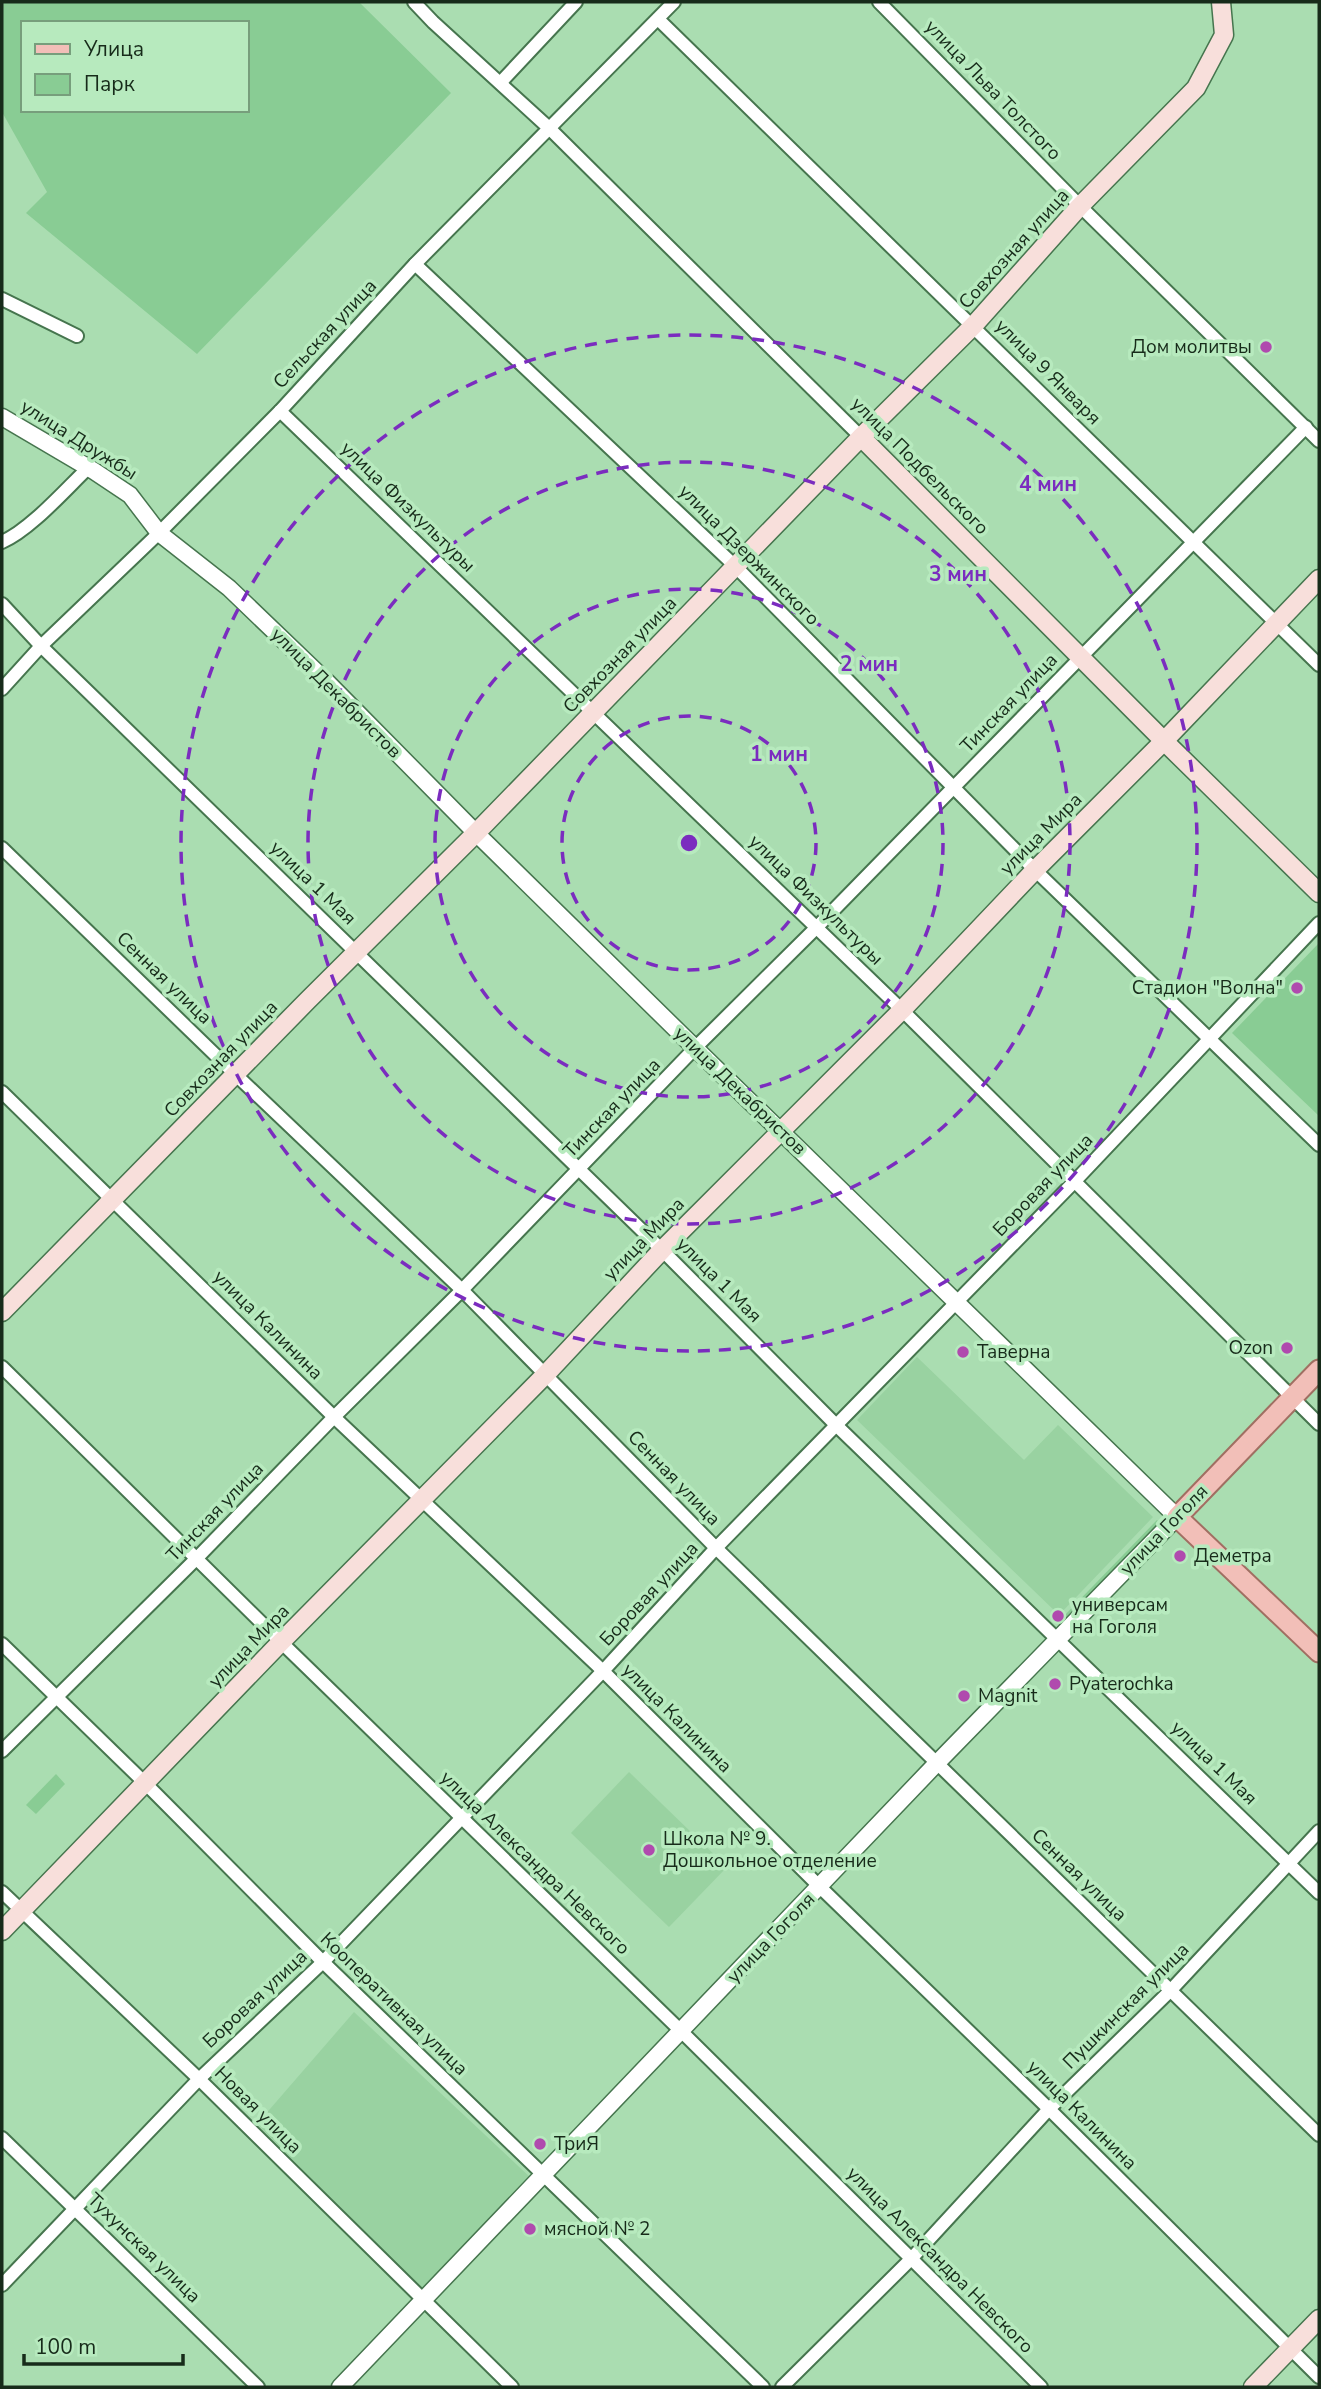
<svg xmlns="http://www.w3.org/2000/svg" width="1321" height="2389" viewBox="0 0 1321 2389" font-family="'Nunito Sans',sans-serif">
<style>
.built{fill:#99d2a1}
.green{fill:#89cc94;fill-rule:evenodd}
.lines{fill:none;stroke-linecap:round;stroke-linejoin:round}
.minor-casing{stroke:#46754e;stroke-width:16}
.tertiary-casing{stroke:#46754e;stroke-width:19}
.secondary-casing{stroke:#46754e;stroke-width:21}
.primary-casing{stroke:#a06f62;stroke-width:23}
.minor{stroke:#fff;stroke-width:12}
.tertiary{stroke:#fff;stroke-width:16}
.secondary{stroke:#f8dfdb;stroke-width:18}
.primary{stroke:#f2bfb8;stroke-width:19}
.ring{fill:none;stroke:#7b2cbf;stroke-width:3.5;stroke-dasharray:12 9}
.poi-dot{fill:#b04aae;stroke:#b7eabe;stroke-width:2.5}
.labels{text-anchor:middle;dominant-baseline:central;stroke-width:7;stroke-linejoin:round;paint-order:stroke}
.street-label{font-size:19px;fill:#172b1a;stroke:#b7eabe}
.poi-label{font-size:19px;fill:#172b1a;stroke:#b7eabe;text-anchor:start}
.centre{fill:#7b2cbf;stroke:#b7eabe;stroke-width:3.5}
.ring-label{font-size:21px;text-anchor:middle;font-weight:bold;fill:#7b2cbf;stroke:#b7eabe;stroke-width:7;stroke-linejoin:round;paint-order:stroke}
</style>
<rect width="100%" height="100%" fill="#aaddb1"/>
<g class="built">
<path d="M 917,1357 L 1024,1460 L 1058,1425 L 1153,1517 L 1059,1615 L 857,1420 Z"/>
<path d="M 629,1772 L 727,1867 L 669,1927 L 571,1833 Z"/>
<path d="M 354,2012 L 532,2179 L 424,2291 L 257,2124 Z"/>
</g>
<g class="green">
<path d="M 4,2 L 359,2 L 451,93 L 197,354 L 26,213 L 47,192 L 2,112 L 2,3 ZM 23,23 L 247,23 L 247,110 L 23,110 Z"/>
<path d="M 1319,943 L 1319,1116 L 1232,1033 Z"/>
<path d="M 1157,1520 L 1160,1523 L 1065,1621 L 1062,1618 Z"/>
<path d="M 56,1774 L 65,1784 L 36,1814 L 26,1805 Z"/>
</g>
<g class="lines">
<g class="minor-casing">
<g id="minor">
<path d="M 414,2 L 433,22 L 549,128 L 861,437"/>
<path d="M 879,2 L 1080,206 L 1319,441"/>
<path d="M 658,19 L 1319,665"/>
<path d="M 501,82 L 576,2"/>
<path d="M 415,264 L 735,566 L 1035,870 L 1319,1145"/>
<path d="M 2,299 L 77,336"/>
<path d="M 280,411 L 902,1010 L 1319,1424"/>
<path d="M 2,542 C 30,530 65,490 88,468"/>
<path d="M 2,604 L 41,646 L 662,1250 L 837,1426 L 1319,1893"/>
<path d="M 2,689 L 41,646 L 159,533 L 280,411 L 415,264 L 674,2"/>
<path d="M 2,848 L 235,1074 L 462,1290 L 716,1548 L 1319,2135"/>
<path d="M 2,1092 L 334,1417 L 603,1671 L 820,1887 L 1049,2109 L 1319,2377"/>
<path d="M 2,1367 L 281,1642 L 681,2031 L 1041,2387"/>
<path d="M 2,1644 L 146,1784 L 323,1962 L 763,2387"/>
<path d="M 2,1751 L 196,1559 L 334,1417 L 462,1290 L 695,1048 L 817,927 L 1306,427"/>
<path d="M 2,1892 L 199,2079 L 512,2387"/>
<path d="M 2,2138 L 258,2387"/>
<path d="M 2,2285 L 199,2079 L 323,1962 L 603,1671 L 716,1548 L 1075,1181 L 1319,923"/>
<path d="M 782,2387 L 911,2259 L 1049,2109 L 1171,1990 L 1319,1831"/>
</g>
</g>
<g class="tertiary-casing">
<path id="tertiary" d="M 2,417 L 94,471 L 130,495 L 159,533 L 229,588 L 326,681 L 476,833 L 695,1048 L 1177,1517 L 936,1764 L 340,2387"/>
</g>
<g class="secondary-casing">
<g id="secondary">
<path d="M 861,437 L 1164,741 L 1319,893"/>
<path d="M 2,1312 L 307,1001 L 476,833 L 861,437 L 974,325 L 1080,206 L 1196,88 L 1224,35 L 1221,2"/>
<path d="M 2,1931 L 281,1642 L 546,1374 L 662,1250 L 902,1010 L 1035,870 L 1164,741 L 1319,579"/>
<path d="M 1253,2387 L 1319,2319"/>
</g>
</g>
<g class="primary-casing">
<path id="primary" d="M 1319,1370 L 1177,1517 L 1319,1652"/>
</g>
<use href="#minor" class="minor"/>
<use href="#tertiary" class="tertiary"/>
<use href="#secondary" class="secondary"/>
<use href="#primary" class="primary"/>
</g>
<g class="ring">
<circle cx="689" cy="843" r="127"/>
<circle cx="689" cy="843" r="254"/>
<circle cx="689" cy="843" r="381"/>
<circle cx="689" cy="843" r="508"/>
</g>
<g class="poi-dot">
<circle cx="1266" cy="347" r="7"/>
<circle cx="1297" cy="988" r="7"/>
<circle cx="1287" cy="1348" r="7"/>
<circle cx="963" cy="1352" r="7"/>
<circle cx="1180" cy="1556" r="7"/>
<circle cx="1058" cy="1616" r="7"/>
<circle cx="1055" cy="1684" r="7"/>
<circle cx="964" cy="1696" r="7"/>
<circle cx="649" cy="1850" r="7"/>
<circle cx="540" cy="2144" r="7"/>
<circle cx="530" cy="2229" r="7"/>
</g>
<g class="labels">
<g class="street-label">
<text transform="translate(993 90) rotate(46)">улица Льва Толстого</text>
<text transform="translate(1014 249) rotate(-48)">Совхозная улица</text>
<text transform="translate(325 334) rotate(-47)">Сельская улица</text>
<text transform="translate(1048 372) rotate(45)">улица 9 Января</text>
<text transform="translate(79 440) rotate(32)">улица Дружбы</text>
<text transform="translate(920 466) rotate(45)">улица Подбельского</text>
<text transform="translate(408 507) rotate(44)">улица Физкультуры</text>
<text transform="translate(749 555) rotate(45)">улица Дзержинского</text>
<text transform="translate(620 655) rotate(-46)">Совхозная улица</text>
<text transform="translate(336 693) rotate(45)">улица Декабристов</text>
<text transform="translate(1009 703) rotate(-46)">Тинская улица</text>
<text transform="translate(1041 834) rotate(-45)">улица Мира</text>
<text transform="translate(313 883) rotate(44)">улица 1 Мая</text>
<text transform="translate(816 900) rotate(44)">улица Физкультуры</text>
<text transform="translate(164 978) rotate(44)">Сенная улица</text>
<text transform="translate(221 1059) rotate(-46)">Совхозная улица</text>
<text transform="translate(740 1091) rotate(44)">улица Декабристов</text>
<text transform="translate(612 1108) rotate(-46)">Тинская улица</text>
<text transform="translate(1043 1185) rotate(-46)">Боровая улица</text>
<text transform="translate(644 1239) rotate(-46)">улица Мира</text>
<text transform="translate(719 1280) rotate(45)">улица 1 Мая</text>
<text transform="translate(268 1325) rotate(45)">улица Калинина</text>
<text transform="translate(674 1478) rotate(46)">Сенная улица</text>
<text transform="translate(215 1512) rotate(-46)">Тинская улица</text>
<text transform="translate(1164 1530) rotate(-46)">улица Гоголя</text>
<text transform="translate(649 1594) rotate(-47)">Боровая улица</text>
<text transform="translate(249 1646) rotate(-46)">улица Мира</text>
<text transform="translate(677 1718) rotate(45)">улица Калинина</text>
<text transform="translate(1214 1763) rotate(44)">улица 1 Мая</text>
<text transform="translate(535 1863) rotate(44)">улица Александра Невского</text>
<text transform="translate(1079 1875) rotate(44)">Сенная улица</text>
<text transform="translate(771 1938) rotate(-46)">улица Гоголя</text>
<text transform="translate(255 1999) rotate(-43)">Боровая улица</text>
<text transform="translate(394 2004) rotate(44)">Кооперативная улица</text>
<text transform="translate(1126 2006) rotate(-45)">Пушкинская улица</text>
<text transform="translate(258 2110) rotate(45)">Новая улица</text>
<text transform="translate(1082 2115) rotate(45)">улица Калинина</text>
<text transform="translate(144 2248) rotate(44)">Тухунская улица</text>
<text transform="translate(940 2260) rotate(45)">улица Александра Невского</text>
</g>
<g class="poi-label">
<text x="1252" y="347" text-anchor="end">Дом молитвы</text>
<text x="1283" y="988" text-anchor="end">Стадион "Волна"</text>
<text x="1273" y="1348" text-anchor="end">Ozon</text>
<text x="977" y="1352">Таверна</text>
<text x="1194" y="1556">Деметра</text>
<text x="1072" y="1605">универсам<tspan x="1072" dy="22">на Гоголя</tspan></text>
<text x="1069" y="1684">Pyaterochka</text>
<text x="978" y="1696">Magnit</text>
<text x="663" y="1839">Школа № 9.<tspan x="663" dy="22">Дошкольное отделение</tspan></text>
<text x="554" y="2144">ТриЯ</text>
<text x="544" y="2229">мясной № 2</text>
</g>
</g>
<circle cx="689" cy="843" r="10" class="centre"/>
<g class="ring-label">
<text x="1048" y="491">4 мин</text>
<text x="958" y="581">3 мин</text>
<text x="869" y="671">2 мин</text>
<text x="779" y="761">1 мин</text>
</g>
<rect width="1321" height="2389" fill="none" stroke="#172b1a" stroke-width="7"/>
<rect x="21" y="21" width="228" height="91" fill="#b7eabe" stroke="#779e7c" stroke-width="2"/>
<rect x="35" y="44" width="35" height="10" fill="#f2bfb8" stroke="#779e7c" stroke-width="2"/>
<text x="84" y="56" font-size="21" fill="#172b1a">Улица</text>
<rect x="35" y="74" width="35" height="21" fill="#89cc94" stroke="#779e7c" stroke-width="2"/>
<text x="84" y="91" font-size="21" fill="#172b1a">Парк</text>
<path d="M24 2354v10h159v-10" fill="none" stroke="#172b1a" stroke-width="3.5"/>
<text x="35" y="2354" font-size="21" fill="#172b1a" stroke="#b7eabe" stroke-width="5" paint-order="stroke">100 m</text>
</svg>
